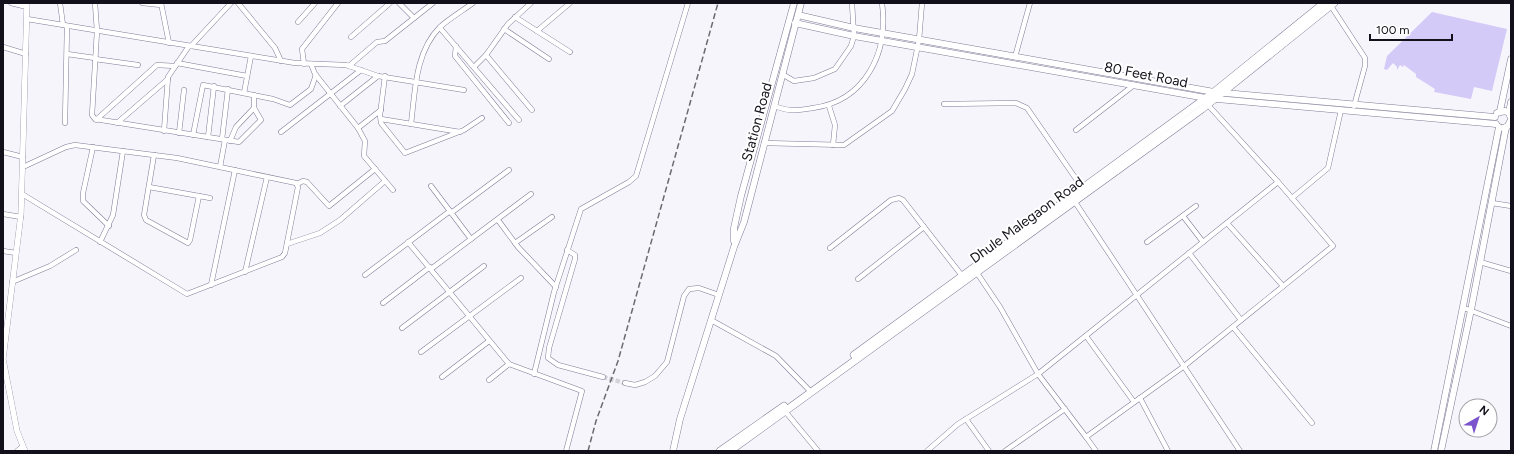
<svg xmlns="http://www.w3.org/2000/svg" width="1514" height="454" viewBox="0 0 1514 454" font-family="Figtree,sans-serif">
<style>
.green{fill:#d4caf8}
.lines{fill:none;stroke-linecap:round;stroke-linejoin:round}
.minor-tunnel{stroke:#d5d3da;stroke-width:4.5;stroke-dasharray:4.5 2;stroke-linecap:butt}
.minor-casing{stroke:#817b96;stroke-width:5.5}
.tertiary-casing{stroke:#817b96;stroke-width:6}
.secondary-casing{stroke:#817b96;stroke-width:7}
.primary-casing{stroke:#817b96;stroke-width:8}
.minor{stroke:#fff;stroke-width:4.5}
.tertiary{stroke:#fff;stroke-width:5.5}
.secondary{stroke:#fff;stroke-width:6}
.primary{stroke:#fff;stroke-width:7}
.rail{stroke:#6b6972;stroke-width:1.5;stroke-dasharray:6 3;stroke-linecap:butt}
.labels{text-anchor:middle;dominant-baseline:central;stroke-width:4;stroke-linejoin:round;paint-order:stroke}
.street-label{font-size:14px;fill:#12101a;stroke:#fff}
</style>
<rect width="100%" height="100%" fill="#f7f5fc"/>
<path class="green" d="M 1432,12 L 1507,29 L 1492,91 L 1474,87 L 1471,99 L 1434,92 L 1435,89 L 1416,77 L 1416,74 L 1404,65 L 1403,67 L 1400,65 L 1397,70 L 1397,67 L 1393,63 L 1387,70 L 1384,69 L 1387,56 Z"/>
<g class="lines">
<path class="minor-tunnel" d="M 603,377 L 625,383"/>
<g class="minor-casing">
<g id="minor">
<path d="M 11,3 L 27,7"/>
<path d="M 60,3 L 63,25"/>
<path d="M 95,3 L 97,31 L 92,115 L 95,119 L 239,142 L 261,120 L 254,108 L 254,95"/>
<path d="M 142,3 L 161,5"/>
<path d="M 161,3 L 169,43"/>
<path d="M 238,3 L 275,48 L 281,61"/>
<path d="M 399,3 L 414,18"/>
<path d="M 1331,6 L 1365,58 L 1365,66 L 1354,106"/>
<path d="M 515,17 L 570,52"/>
<path d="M 27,19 L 295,63 L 346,65 L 378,76 L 464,90"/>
<path d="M 298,22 L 315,3"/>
<path d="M 440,28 L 519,120"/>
<path d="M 504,29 L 549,59"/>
<path d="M 537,31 L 570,3"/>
<path d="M 351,37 L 390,3"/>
<path d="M 191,46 L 231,3"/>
<path d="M 456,46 L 455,56 L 509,123"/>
<path d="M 3,47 L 26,54"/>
<path d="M 67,54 L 95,58"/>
<path d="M 486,55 L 532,110"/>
<path d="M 1015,57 L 1030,3"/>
<path d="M 95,59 L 138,65"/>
<path d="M 177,63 L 247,76"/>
<path d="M 304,64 L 302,49 L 338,3"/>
<path d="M 311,64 L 315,74 L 358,128 L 365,141 L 364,156 L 393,190"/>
<path d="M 349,66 L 377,42 L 385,41 L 433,3"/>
<path d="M 474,67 L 486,55 L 508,24 L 531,3"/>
<path d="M 782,74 L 794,81 L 814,78 L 835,69 L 851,46 L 854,36 L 852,3"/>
<path d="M 385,76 L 380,115 L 381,123 L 405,153 L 464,130 L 482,118"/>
<path d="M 244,93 L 251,56"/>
<path d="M 944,104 L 1016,103 L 1027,108 L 1083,189"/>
<path d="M 1208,105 L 1278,182"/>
<path d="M 340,106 L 378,76"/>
<path d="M 774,106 C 792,112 794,111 813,108 C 865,101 889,53 882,3"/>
<path d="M 829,106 L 835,125 L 833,145"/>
<path d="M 381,119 L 460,132"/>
<path d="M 96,120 L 157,65 L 175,66"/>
<path d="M 65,123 L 67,26"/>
<path d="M 117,123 L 168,79"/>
<path d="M 411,124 C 415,92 415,52 440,27 C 450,18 462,11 473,3"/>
<path d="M 358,128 L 381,110"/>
<path d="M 1076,130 L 1134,85"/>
<path d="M 164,131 L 168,77 L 189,46"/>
<path d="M 281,132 L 361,70"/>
<path d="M 179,133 L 184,90"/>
<path d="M 193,135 L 203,85 L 273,99 L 290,105 L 311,89 L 316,75"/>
<path d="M 208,137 L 214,86"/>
<path d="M 222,139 L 228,89"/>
<path d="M 230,141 L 236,127 L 254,108"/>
<path d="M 764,143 L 844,145 L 892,111 L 905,89 L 912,74 L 919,40 L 922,3"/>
<path d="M 93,147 L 83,193 L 83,201 L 109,226"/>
<path d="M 3,152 L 23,157"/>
<path d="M 154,155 L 144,215 L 146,220 L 188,243 L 190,240 L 199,196"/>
<path d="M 220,167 L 225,140"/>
<path d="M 297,184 L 303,181 L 307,182 L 329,206 L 375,169"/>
<path d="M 431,186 L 471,239"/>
<path d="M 149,187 L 210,198"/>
<path d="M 22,194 L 187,294 L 282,257 L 285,253 L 298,187 L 296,183 L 177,158 L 75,145 L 66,147 L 23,167"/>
<path d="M 1073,199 L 1240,451"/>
<path d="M 1492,203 L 1511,206"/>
<path d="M 451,213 L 509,170"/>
<path d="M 3,214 L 21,217"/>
<path d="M 1183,216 L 1203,242"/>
<path d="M 498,220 L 518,247 L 556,287"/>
<path d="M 1227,223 L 1283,286"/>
<path d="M 100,242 L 113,215 L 123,151"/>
<path d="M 408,242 L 509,364 L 582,391 L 566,451"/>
<path d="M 1147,242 L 1196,206"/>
<path d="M 515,243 L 552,217"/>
<path d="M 287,244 L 320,233 L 340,220 L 385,181"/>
<path d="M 830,248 L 891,200 L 899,198 L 903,200 L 963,277"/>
<path d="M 567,250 L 575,255 L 575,259 L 549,348 L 548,358 L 558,365 L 603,377"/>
<path d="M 3,251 L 16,253"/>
<path d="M 1189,253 L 1241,320"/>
<path d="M 1480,262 L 1511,271"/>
<path d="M 431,269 L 531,194"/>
<path d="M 975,270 L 1000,307 L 1038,374 L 1086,437 L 1183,367 L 1333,246 L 1292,198"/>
<path d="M 245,272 L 267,177"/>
<path d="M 365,275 L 450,211"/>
<path d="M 858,279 L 924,227"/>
<path d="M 12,282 L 50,266 L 76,250"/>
<path d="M 211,285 L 235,170"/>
<path d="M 383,303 L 430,267"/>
<path d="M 1464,308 L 1511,326"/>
<path d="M 711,320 L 776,356 L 811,392"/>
<path d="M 1233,327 L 1312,423"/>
<path d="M 402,328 L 484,266"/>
<path d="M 1086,336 L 1134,402"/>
<path d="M 421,352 L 521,278"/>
<path d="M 534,374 L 554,292 L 581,209 L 629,182 L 636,176 L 688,3"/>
<path d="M 442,377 L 489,341"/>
<path d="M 489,380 L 509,364"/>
<path d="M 625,383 L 635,385 L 645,382 L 655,376 L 667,362 L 684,296 L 689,289 L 699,288 L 719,295"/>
<path d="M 1140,398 L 1168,451"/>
<path d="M 784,410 L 818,451"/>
<path d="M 966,419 L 989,451"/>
<path d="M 1086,437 L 1096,451"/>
<path d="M 17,451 L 23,446"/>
<path d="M 927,451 L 958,424 L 1038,374 L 1278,182 L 1292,198 L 1328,168 L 1341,110"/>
<path d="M 1005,451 L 1065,409"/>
</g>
</g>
<g class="tertiary-casing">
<path id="tertiary" d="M 25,451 L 17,431 L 3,359 L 21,214 L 27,3"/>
</g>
<g class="secondary-casing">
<g id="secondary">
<path d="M 798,15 L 854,28 L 1214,92 L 1495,117"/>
<path d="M 795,23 L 854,36 L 1206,98 L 1496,124"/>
<path d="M 1500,111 L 1511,59"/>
<path d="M 1497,113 L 1505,111 L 1509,113"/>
<path d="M 1510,116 L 1509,113 L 1511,102"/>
<path d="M 1503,128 L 1507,127 L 1511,120"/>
<path d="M 734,241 L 734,228 L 741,196 L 794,3"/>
<path d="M 673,451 L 680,419 L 734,247 L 744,222 L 801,3"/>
<path d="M 1434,451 L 1499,127"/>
<path d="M 1441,451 L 1471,310 L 1506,127"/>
</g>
</g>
<g class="primary-casing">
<g id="primary">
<path d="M 854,355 L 1214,92 L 1324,3"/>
<path d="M 720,451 L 784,406"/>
<path d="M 730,451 L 1202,109 L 1334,3"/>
</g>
</g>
<use href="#minor" class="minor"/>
<use href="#tertiary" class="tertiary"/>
<use href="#secondary" class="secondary"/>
<use href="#primary" class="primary"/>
<path class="rail" d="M 588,451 L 596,421 L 618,361 L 718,3"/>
</g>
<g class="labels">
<g class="street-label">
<text transform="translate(1146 75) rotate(11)">80 Feet Road</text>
<text transform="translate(757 122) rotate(-75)">Station Road</text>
<text transform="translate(1027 220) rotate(-36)">Dhule Malegaon Road</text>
</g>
</g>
<rect width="1514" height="454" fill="none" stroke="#12101a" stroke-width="8"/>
<g transform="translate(1478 418) rotate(39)"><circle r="19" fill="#ffffff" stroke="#a09fa3"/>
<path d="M0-3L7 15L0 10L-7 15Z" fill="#7b53cc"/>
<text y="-6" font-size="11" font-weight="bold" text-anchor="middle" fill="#12101a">N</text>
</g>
<path d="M1370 34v6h82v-6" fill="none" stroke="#12101a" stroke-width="2"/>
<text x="1376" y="34" font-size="12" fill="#12101a" stroke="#ffffff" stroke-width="3" paint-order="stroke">100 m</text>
</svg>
